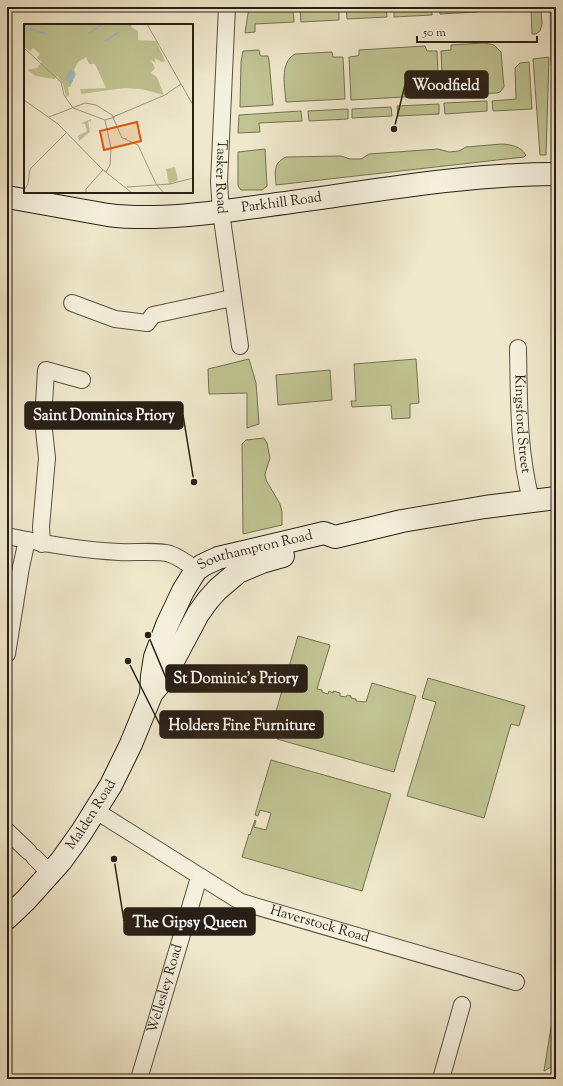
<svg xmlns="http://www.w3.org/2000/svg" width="563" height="1086" viewBox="0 0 563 1086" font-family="'Sorts Mill Goudy',serif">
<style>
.green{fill:#c0c492;stroke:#747254}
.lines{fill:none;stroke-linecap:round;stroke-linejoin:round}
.street-casing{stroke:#5a5143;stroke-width:18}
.secondary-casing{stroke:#291f16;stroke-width:24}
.street{stroke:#f5f0dd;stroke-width:16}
.secondary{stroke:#f5f0dd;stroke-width:22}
.rail{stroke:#291f16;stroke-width:3;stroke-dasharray:7 7;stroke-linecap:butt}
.labels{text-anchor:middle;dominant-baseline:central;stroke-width:3;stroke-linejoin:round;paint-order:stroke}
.street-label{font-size:14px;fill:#291f16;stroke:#f5f0dd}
.inset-river{fill:none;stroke:#9fbdc2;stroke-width:2}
.inset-road{fill:none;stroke:#a09883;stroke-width:1}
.view{fill:#de560c;fill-opacity:0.15;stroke:#de560c;stroke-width:2}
.inset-edge{fill:none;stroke:#291f16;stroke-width:2}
.leader{fill:none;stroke:#291f16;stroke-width:1.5}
.callout-dot{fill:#291f16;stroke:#f5f0dd;stroke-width:1.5}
.callout{fill:#291f16;stroke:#291f16;stroke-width:1.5}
.callout-label{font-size:15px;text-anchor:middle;font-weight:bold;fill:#fff}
</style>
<rect width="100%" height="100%" fill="#efe8cb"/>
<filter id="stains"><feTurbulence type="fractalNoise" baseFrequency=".005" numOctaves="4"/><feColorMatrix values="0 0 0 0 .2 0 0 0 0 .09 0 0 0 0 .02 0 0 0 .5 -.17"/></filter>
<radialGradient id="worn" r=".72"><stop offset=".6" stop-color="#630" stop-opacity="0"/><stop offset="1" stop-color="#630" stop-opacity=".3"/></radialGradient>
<g class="green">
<path d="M 249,7 L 293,7 L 294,22 L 255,24 L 255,32 L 245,33 Z"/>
<path d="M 300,7 L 339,7 L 339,20 L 301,22 Z"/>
<path d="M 346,7 L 386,7 L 387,17 L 347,19 Z"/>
<path d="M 394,7 L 432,7 L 432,15 L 394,17 Z"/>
<path d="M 439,7 L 477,7 L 477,12 L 440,14 Z"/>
<path d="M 531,7 L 541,7 L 542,25 L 540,31 L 536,34 L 532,34 Z"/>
<path d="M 550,7 L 556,7 L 556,64 L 551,65 Z"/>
<path d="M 484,43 L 494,45 L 501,52 L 504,87 L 500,92 L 497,93 L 443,95 L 441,51 L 451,50 L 451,45 Z"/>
<path d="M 425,46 L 427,51 L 437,51 L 439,95 L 351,100 L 349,57 L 357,56 L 359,55 L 359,50 Z"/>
<path d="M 259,50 L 260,55 L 261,56 L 268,56 L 269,60 L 273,105 L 240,107 L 241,62 L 243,51 Z"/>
<path d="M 332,52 L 333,57 L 343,57 L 345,99 L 286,102 C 285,87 279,63 295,54 Z"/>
<path d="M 549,57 L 546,155 L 540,155 L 533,59 Z"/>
<path d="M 529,62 L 532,109 L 493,111 L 492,101 L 516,99 L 515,68 L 520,63 Z"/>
<path d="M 487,101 L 487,111 L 445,114 L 444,103 Z"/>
<path d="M 439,104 L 439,114 L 398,116 L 397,106 Z"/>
<path d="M 391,107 L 392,116 L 352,118 L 352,109 Z"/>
<path d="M 348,109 L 348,119 L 309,121 L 308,111 Z"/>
<path d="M 301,111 L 302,121 L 259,123 L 260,132 L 238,133 L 239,115 Z"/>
<path d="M 502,144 C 512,145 520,146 526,155 L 524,157 L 276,185 C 275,172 273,163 286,157 L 341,156 L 350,159 L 361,159 L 369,154 L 438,149 L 449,152 L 459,151 L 466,147 Z"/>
<path d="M 265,149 L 267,186 L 262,190 L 241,190 L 238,186 L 238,152 Z"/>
<path d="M 249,359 L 256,383 L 259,424 L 247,428 L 247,393 L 209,394 L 208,369 Z"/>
<path d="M 416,359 L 419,403 L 410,404 L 410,418 L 392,419 L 391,405 L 352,407 L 351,401 L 356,401 L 354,364 Z"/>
<path d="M 330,370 L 332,400 L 278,405 L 276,375 Z"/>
<path d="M 264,438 L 267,443 L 270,458 L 265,474 L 266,480 L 280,504 L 282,512 L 282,525 L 243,534 L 242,444 L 246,440 Z"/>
<path d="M 298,636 L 330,645 L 317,689 L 322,690 L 322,692 L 328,694 L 329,691 L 333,693 L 333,691 L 340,693 L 340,696 L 346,697 L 347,695 L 351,696 L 351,698 L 356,699 L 356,701 L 366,702 L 372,683 L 416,696 L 394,772 L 277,739 L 278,735 L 270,732 Z"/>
<path d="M 428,678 L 525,706 L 519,726 L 511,724 L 484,818 L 407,796 L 436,702 L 422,698 Z"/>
<path d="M 271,760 L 391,794 L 362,891 L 242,857 L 249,834 L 250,835 L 255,820 L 256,821 L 254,827 L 266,830 L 271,813 L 260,810 L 258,816 L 255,815 Z"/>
<path d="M 556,996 L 556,1077 L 551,1067 L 544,1071 Z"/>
</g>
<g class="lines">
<g class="street-casing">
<g id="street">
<path id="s1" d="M 227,7 L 219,182 L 221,212 L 240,346"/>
<path d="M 72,303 L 115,319 L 147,323 L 153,315 L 232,298"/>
<path id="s2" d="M 518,348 C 519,399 518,450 531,500"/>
<path d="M 7,536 C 45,544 80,550 119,552 C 131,553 161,550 170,554 C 180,557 188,564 196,570"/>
<path d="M 42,544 L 41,527 L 47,458 L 43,421 L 46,370 L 82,380"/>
<path d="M 7,654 L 21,567 L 27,540"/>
<path id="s3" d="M 96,811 L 241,902 L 516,982"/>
<path d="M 7,831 L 29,852"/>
<path d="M 34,857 L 50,873"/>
<path id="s4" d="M 139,1079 L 197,884 L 201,877"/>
<path d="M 441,1079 L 462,1005"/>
</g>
</g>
<g class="secondary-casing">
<g id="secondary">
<path id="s5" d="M 7,197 L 108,215 C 156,221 213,213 262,206 C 359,194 458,174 556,174"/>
<path d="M 151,694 L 163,680 L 198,614 L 208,600 L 218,589 L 238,572 L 262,562 L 283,556"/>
<path id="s6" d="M 7,918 L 26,900 L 61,861 L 81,833 L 111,785 L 131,744 L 151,695 L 152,676 L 155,657 L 167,625 L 183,591 L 196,570 L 203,565 L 218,558 L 324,533 L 335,537 L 402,521 L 485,507 L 556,498"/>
</g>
</g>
<use href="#street" class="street"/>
<use href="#secondary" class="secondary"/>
<path class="rail" d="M 553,1079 L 553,1078"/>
</g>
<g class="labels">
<g class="street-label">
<text stroke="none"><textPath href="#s1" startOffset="170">Tasker Road</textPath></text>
<text stroke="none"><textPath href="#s5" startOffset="277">Parkhill Road</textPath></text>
<text stroke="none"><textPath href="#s2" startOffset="76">Kingsford Street</textPath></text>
<text stroke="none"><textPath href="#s6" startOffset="466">Southampton Road</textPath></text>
<text stroke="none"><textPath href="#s6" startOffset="134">Malden Road</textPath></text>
<text stroke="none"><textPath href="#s3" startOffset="253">Haverstock Road</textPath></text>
<text stroke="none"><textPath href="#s4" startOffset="94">Wellesley Road</textPath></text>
</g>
</g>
<g transform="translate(24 24)">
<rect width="169" height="169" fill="#efe8cb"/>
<path d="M 0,0 L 108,0 L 107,3 L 114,7 L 114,16 L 132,17 L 141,37 L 138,38 L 130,34 L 132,39 L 127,36 L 128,33 L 127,36 L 131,44 L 127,49 L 133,53 L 140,71 L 117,65 L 100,64 L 57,70 L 56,65 L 82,64 L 71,40 L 65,40 L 62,33 L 54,38 L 50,46 L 52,50 L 46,63 L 44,63 L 45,71 L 42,73 L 39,60 L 33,52 L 30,55 L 12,52 L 3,46 L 13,44 L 18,38 L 13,34 L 16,30 L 9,24 L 6,27 L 0,23 ZM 67,95 L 67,98 L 64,97 L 66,108 L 55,117 L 54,112 L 63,107 L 61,100 L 57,99 ZM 151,143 L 154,156 L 145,160 L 142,145 Z" fill="#c0c492"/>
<path d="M 49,45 L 50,53 L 47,60 L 40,55 L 45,46 Z" fill="#9fbdc2"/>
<path class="inset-river" d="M 0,4 L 23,10M 64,10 L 79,0M 81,17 L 95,8"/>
<path class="inset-road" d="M 123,0 L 157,60M 0,24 L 37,58 L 40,71 L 49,84M 0,76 L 34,100 L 78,145 L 108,169M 49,84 L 81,96 L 91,93M 25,93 L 61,79 L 72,81 L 88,91 L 98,114 L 103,115M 89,93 L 141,71 L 157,60 L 169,81M 81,96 L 87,124 L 86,141 L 82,148M 101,115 L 114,121 L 132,160 L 140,169M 103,163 L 146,160 L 169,154M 0,166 L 4,160 L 6,145 L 42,109M 62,169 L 62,165 L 79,146"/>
<path class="view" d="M 113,98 L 117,117 L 80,126 L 76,107 Z"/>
<rect width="169" height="169" class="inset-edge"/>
</g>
<path class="leader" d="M394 129L405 85M194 482L183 415M148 635L166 678M128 661L160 725M114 859L124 921"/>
<g class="callout-dot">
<circle cx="394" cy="129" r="4"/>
<circle cx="194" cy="482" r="4"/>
<circle cx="148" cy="635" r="4"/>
<circle cx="128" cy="661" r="4"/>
<circle cx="114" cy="859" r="4"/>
</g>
<g class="callout">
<rect x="405" y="71" width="83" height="27" rx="4"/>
<rect x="25" y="402" width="158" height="27" rx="4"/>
<rect x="166" y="665" width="141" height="27" rx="4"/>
<rect x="160" y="711" width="163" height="27" rx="4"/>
<rect x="124" y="908" width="131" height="27" rx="4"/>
</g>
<g class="callout-label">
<text x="446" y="90">Woodfield</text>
<text x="104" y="420">Saint Dominics Priory</text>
<text x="236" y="683">St Dominic's Priory</text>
<text x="242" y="730">Holders Fine Furniture</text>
<text x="190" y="927">The Gipsy Queen</text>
</g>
<rect width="563" height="1086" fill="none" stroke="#efe8cb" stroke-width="24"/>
<rect x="8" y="8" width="547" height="1070" fill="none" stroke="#291f16" stroke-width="2"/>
<rect x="12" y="12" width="539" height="1062" fill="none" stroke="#291f16"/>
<path d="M417 36v6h120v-6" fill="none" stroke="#291f16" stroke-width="2"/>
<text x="423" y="36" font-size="12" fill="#291f16" stroke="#f5f0dd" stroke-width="3" paint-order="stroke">50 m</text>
<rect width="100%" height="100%" filter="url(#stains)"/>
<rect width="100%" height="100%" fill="url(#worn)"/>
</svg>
